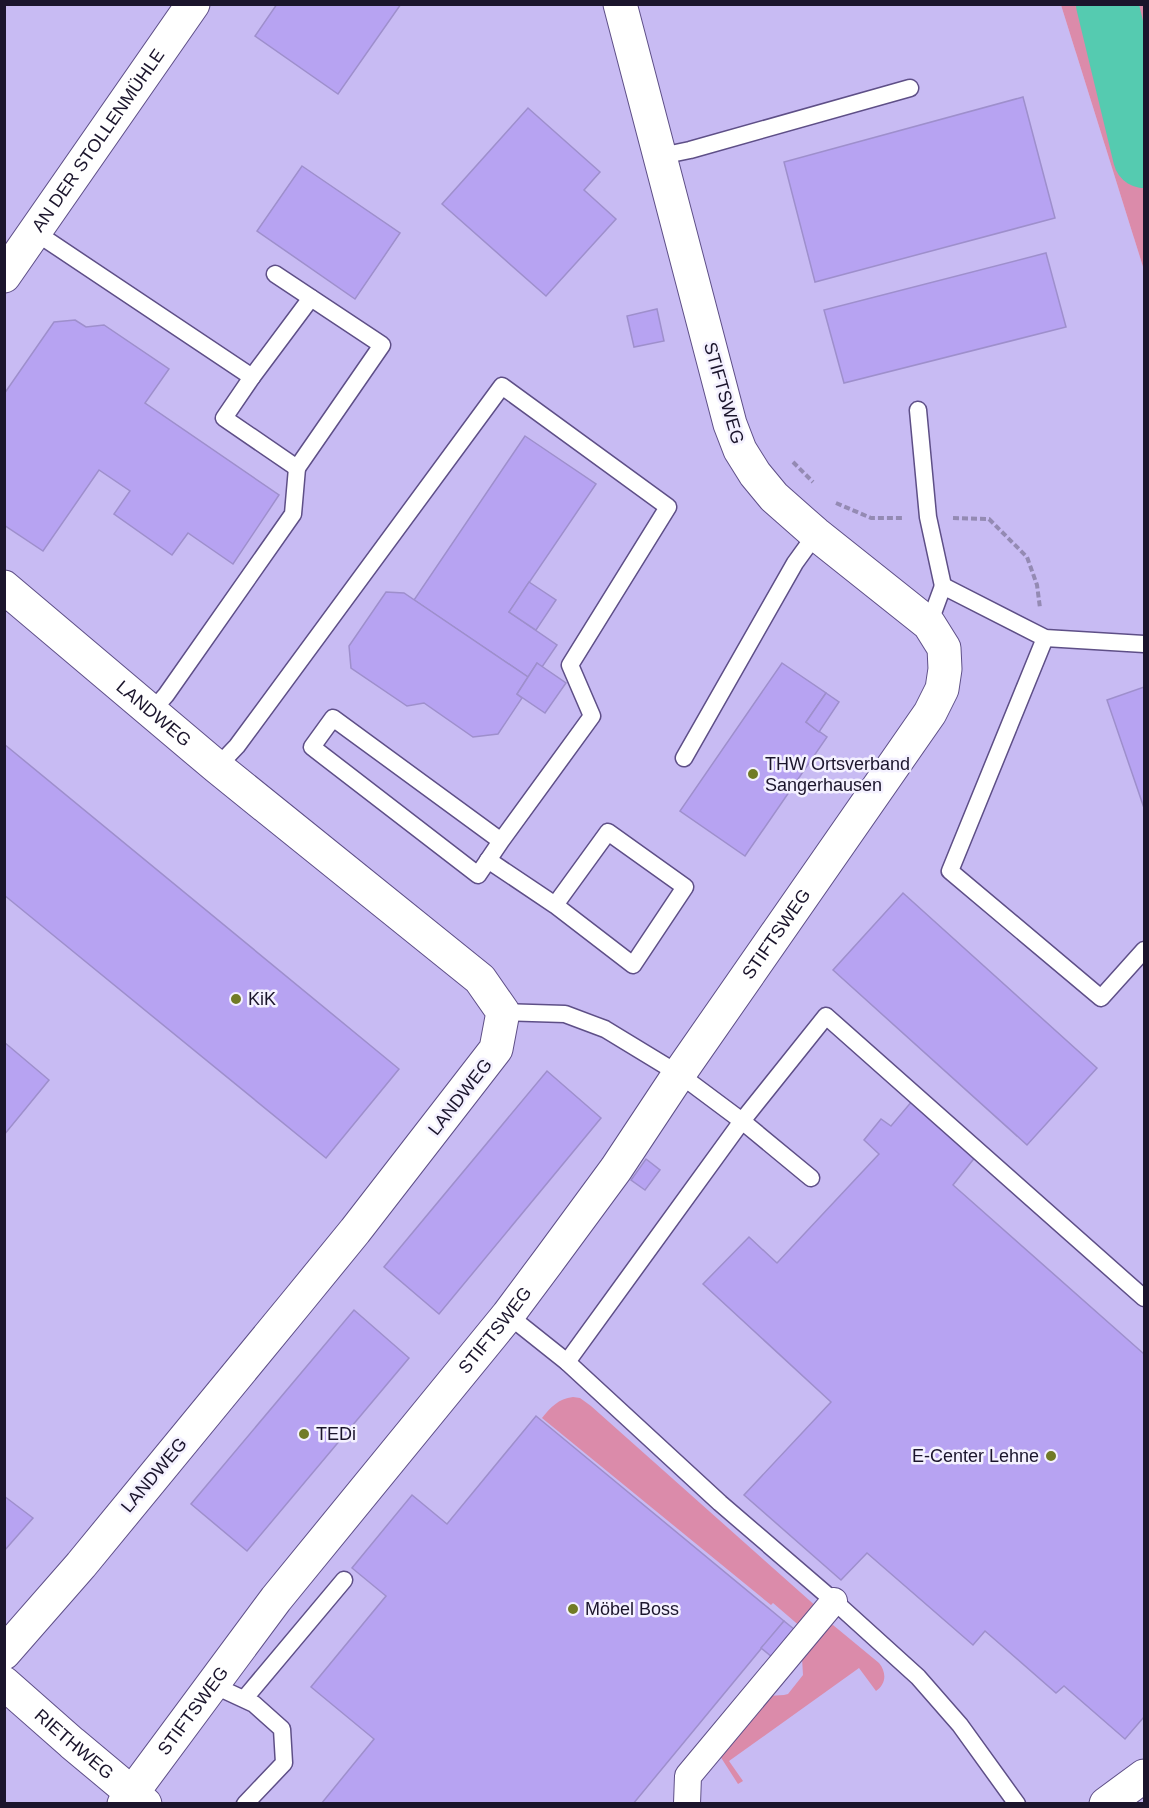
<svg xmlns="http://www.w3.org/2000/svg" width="1149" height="1808" viewBox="0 0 1149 1808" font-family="Helvetica,sans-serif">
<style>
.built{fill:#c8bbf3}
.green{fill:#db8baa}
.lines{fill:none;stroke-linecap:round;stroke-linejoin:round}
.river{stroke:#55cbb0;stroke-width:62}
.building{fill:#b7a3f2;stroke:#9e8fcc;stroke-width:1.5}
.service-casing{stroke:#5e4f87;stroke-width:19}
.pedestrian-casing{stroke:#5e4f87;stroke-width:28}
.minor-casing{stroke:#5e4f87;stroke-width:35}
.path{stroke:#948ab3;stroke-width:4;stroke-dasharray:6 3;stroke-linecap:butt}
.service{stroke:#fff;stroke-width:16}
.pedestrian{stroke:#fff;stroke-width:26}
.minor{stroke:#fff;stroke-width:33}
.poi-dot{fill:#717b26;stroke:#f4f1ff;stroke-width:2}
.labels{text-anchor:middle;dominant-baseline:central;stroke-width:5;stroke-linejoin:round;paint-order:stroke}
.street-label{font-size:18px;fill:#1b152c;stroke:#f4f1ff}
.poi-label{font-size:18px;fill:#1b152c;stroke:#f4f1ff;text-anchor:start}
</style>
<rect width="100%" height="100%" fill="#d6cafd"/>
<path class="built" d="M 5,5 L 1061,5 L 1144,270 L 1144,1803 L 5,1804 Z"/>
<g class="green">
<path d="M 1061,5 L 1144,5 L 1144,270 Z"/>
<path d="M 573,1397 L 580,1398 L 591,1406 L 818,1608 L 802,1628 L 773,1603 L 771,1605 L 542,1418 C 551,1407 558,1399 573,1397 Z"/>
<path d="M 833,1625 L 879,1663 C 887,1673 886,1684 876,1691 L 859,1668 L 729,1761 L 743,1781 L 738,1784 L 720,1756 L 767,1696 L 784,1695 L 788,1694 L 803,1675 L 802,1658 L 828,1626 Z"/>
</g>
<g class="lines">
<path class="river" d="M 1107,4 L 1144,157"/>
</g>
<g class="building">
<path d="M 277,4 L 401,4 L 338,94 L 255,36 Z"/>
<path d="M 1023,97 L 1055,218 L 815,282 L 784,162 Z"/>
<path d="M 528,108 L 600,172 L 584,190 L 616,219 L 546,296 L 442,204 Z"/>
<path d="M 302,166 L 400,233 L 355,299 L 257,231 Z"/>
<path d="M 1046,253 L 1066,327 L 844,383 L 824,310 Z"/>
<path d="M 657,309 L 664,341 L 634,347 L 627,316 Z"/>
<path d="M 75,320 L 86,327 L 104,325 L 169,369 L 145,403 L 279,495 L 233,564 L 188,533 L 172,555 L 114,514 L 130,491 L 99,470 L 43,551 L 4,525 L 4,394 L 54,322 Z"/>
<path d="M 525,436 L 596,484 L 509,612 L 557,645 L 542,667 L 537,663 L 528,677 L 414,600 Z"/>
<path d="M 529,582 L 556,600 L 536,630 L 509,612 Z"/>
<path d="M 386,592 L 404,593 L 528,677 L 517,694 L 522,698 L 498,734 L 473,737 L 424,703 L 407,706 L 351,668 L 349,646 Z"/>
<path d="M 537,663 L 566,683 L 545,713 L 517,694 Z"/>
<path d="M 782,663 L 826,693 L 806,722 L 827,737 L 745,856 L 680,811 Z"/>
<path d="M 1144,687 L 1144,808 L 1107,700 Z"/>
<path d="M 826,693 L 839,702 L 819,732 L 806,722 Z"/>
<path d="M 4,744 L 399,1069 L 326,1158 L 4,895 Z"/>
<path d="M 903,893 L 1097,1068 L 1027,1145 L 833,970 Z"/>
<path d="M 4,1042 L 49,1080 L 4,1135 Z"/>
<path d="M 547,1071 L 601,1118 L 439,1314 L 384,1267 Z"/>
<path d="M 913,1100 L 976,1156 L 953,1185 L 1144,1354 L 1144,1717 L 1125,1739 L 1064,1686 L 1056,1693 L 985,1631 L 973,1645 L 867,1553 L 841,1580 L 744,1495 L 831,1402 L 703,1284 L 749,1237 L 777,1263 L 879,1154 L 864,1140 L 881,1119 L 891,1126 Z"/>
<path d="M 646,1159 L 660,1170 L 645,1190 L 631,1180 Z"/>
<path d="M 354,1310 L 409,1358 L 247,1551 L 191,1504 Z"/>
<path d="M 536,1416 L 784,1621 L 633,1804 L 321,1804 L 374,1739 L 311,1687 L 386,1596 L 352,1568 L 412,1495 L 447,1524 Z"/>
<path d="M 4,1496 L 33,1518 L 4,1551 Z"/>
<path d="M 784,1621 L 800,1634 L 778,1662 L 761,1648 Z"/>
</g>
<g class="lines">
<g class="service-casing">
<g id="service">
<path d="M 661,156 L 690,150 L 910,88"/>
<path d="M 35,232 L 252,377 L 224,418 L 297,468 L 382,345 L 275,274"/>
<path d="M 252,377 L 311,298"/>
<path d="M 918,410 L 928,517 L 943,586"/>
<path d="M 929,624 L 943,586 L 1045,638 L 1144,644"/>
<path d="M 1045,638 L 950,871 L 1101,998 L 1144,950"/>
<path d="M 151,712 L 166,695 L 293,514 L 297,468"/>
<path d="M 684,758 L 795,563 L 816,534"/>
<path d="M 217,767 L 237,746 L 502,386 L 668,507 L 570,665 L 592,716 L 501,841 L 333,718 L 312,747 L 478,875 L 501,841"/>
<path d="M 488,860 L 555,905 L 633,965 L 685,887 L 608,832 L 555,905"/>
<path d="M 503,1012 L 565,1014 L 605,1029 L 679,1074 L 742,1121 L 826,1016 L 1144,1298"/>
<path d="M 508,1315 L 567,1362 L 720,1503 L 834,1601 L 918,1677 L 960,1725 L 1017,1804"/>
<path d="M 567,1362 L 742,1121 L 811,1178"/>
<path d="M 213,1685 L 254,1704 L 282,1729 L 284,1763 L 245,1804"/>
<path d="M 245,1698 L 344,1580"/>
</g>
</g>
<g class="pedestrian-casing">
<path id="pedestrian" d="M 687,1804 L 688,1776 L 834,1601"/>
</g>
<g class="minor-casing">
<g id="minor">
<path id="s1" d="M 4,276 L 193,4"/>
<path id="s2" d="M 4,587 L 217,767 L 480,979 L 503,1012 L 496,1049 L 355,1231 L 297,1302 L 81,1565 L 4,1653"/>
<path id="s3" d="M 4,1683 L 72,1743 L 145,1804"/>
<path id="s4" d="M 124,1804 L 276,1599 L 508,1315 L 549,1260 L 616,1169 L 679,1074 L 930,713 L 942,689 L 945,669 L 944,648 L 929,624 L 816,534 L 774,497 L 755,474 L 740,450 L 730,424 L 620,4"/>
<path d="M 1106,1804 L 1144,1776"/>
</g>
</g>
<g class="path">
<path d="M 793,462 L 813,482"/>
<path d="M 836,503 L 871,518 L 903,518"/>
<path d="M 953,518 L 989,519 L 1027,557 L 1037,585 L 1040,608"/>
</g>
<use href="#service" class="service"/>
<use href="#pedestrian" class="pedestrian"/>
<use href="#minor" class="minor"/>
</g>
<g class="poi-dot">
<circle cx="753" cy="774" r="6"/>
<circle cx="236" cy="999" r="6"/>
<circle cx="304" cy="1434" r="6"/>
<circle cx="1051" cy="1456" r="6"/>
<circle cx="573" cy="1609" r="6"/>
</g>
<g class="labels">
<g class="street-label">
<text stroke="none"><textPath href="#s1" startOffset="165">AN DER STOLLENMÜHLE</textPath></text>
<text transform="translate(724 393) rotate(74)">STIFTSWEG</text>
<text stroke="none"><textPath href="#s2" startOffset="196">LANDWEG</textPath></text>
<text stroke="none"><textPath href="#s4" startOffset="1088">STIFTSWEG</textPath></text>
<text transform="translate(460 1097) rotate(-52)">LANDWEG</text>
<text stroke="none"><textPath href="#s4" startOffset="602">STIFTSWEG</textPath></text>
<text transform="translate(154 1475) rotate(-50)">LANDWEG</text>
<text stroke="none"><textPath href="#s4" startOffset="116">STIFTSWEG</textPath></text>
<text stroke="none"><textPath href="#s3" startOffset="93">RIETHWEG</textPath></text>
</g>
<g class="poi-label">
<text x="765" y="764">THW Ortsverband<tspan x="765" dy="21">Sangerhausen</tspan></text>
<text x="248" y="999">KiK</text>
<text x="316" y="1434">TEDi</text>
<text x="1039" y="1456" text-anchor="end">E-Center Lehne</text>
<text x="585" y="1609">Möbel Boss</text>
</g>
</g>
<rect width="1149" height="1808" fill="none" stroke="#1b152c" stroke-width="12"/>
</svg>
